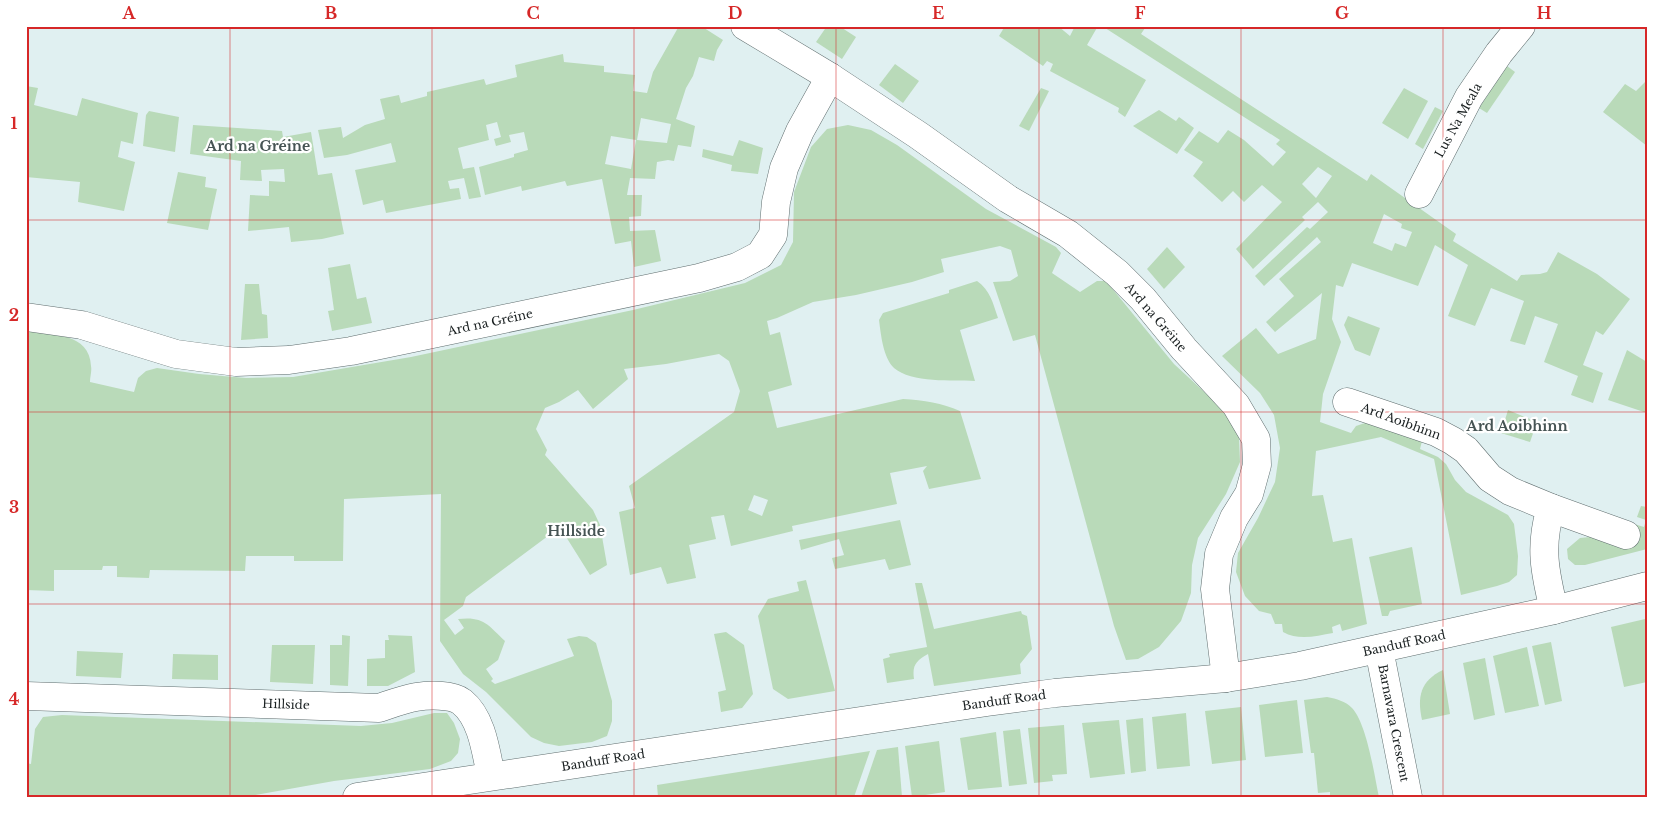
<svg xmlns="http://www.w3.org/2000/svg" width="1673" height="823" viewBox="0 0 1673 823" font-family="'Libre Baskerville',serif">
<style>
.green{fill:#b9dab9;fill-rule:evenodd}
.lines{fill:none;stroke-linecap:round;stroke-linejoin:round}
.minor-casing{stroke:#606e6f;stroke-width:29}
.minor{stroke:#fff;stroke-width:28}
.grid{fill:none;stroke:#d62828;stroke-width:1;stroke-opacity:0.55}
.labels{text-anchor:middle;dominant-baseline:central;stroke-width:4.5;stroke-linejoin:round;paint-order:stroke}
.street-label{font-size:12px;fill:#1a2021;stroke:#fff}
.neighbourhood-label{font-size:14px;font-weight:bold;fill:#465454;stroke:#fff}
.neatline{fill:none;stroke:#d62828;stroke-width:2}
.grid-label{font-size:16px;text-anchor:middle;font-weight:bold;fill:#d62828}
</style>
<rect width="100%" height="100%" fill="#e0f0f1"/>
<g class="green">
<path d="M 679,26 L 701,26 L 723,40 L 717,50 L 714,61 L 699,57 L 693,76 L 686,88 L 676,119 L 695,126 L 691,147 L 678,145 L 674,161 L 668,160 L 657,162 L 655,179 L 630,178 L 627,195 L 642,195 L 641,216 L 629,217 L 630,231 L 655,230 L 661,261 L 634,267 L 631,241 L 615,244 L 602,179 L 567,186 L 565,181 L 522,191 L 521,186 L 485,195 L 479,167 L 514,157 L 514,154 L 528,150 L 524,132 L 509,135 L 511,142 L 496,146 L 494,139 L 501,137 L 497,122 L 486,125 L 489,140 L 458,148 L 463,169 L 474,167 L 481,197 L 469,199 L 464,178 L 448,181 L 450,189 L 459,188 L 461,199 L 386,213 L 383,200 L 363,205 L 355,170 L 396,162 L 391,143 L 347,155 L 324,158 L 318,130 L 341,127 L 343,138 L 365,125 L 385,119 L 380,99 L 399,95 L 401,103 L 427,96 L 427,92 L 484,79 L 486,85 L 517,77 L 515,65 L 563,54 L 564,62 L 604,66 L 604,72 L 635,75 L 633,91 L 647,93 L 653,72 ZM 641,118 L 671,124 L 667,143 L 637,140 ZM 611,136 L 636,140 L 631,169 L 605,164 Z"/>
<path d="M 827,26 L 839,26 L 856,37 L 842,59 L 816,42 Z"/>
<path d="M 1005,26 L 1058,26 L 1070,36 L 1075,26 L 1098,26 L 1087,45 L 1146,80 L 1125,117 L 1118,112 L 1119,108 L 1050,71 L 1053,64 L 1047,61 L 1043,66 L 999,36 Z"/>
<path d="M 1102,26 L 1142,26 L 1145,28 L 1141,34 L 1367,181 L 1371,174 L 1456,234 L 1453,241 L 1517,281 L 1521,275 L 1540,274 L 1547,272 L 1558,252 L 1597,274 L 1630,299 L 1603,335 L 1596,331 L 1583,365 L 1603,373 L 1593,403 L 1571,395 L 1578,376 L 1544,362 L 1558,324 L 1535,316 L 1525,345 L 1510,341 L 1524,301 L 1491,288 L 1475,326 L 1448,316 L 1468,265 L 1435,245 L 1418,286 L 1352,263 L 1343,287 L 1336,285 L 1332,319 L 1341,342 L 1323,394 L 1320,422 L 1351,433 L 1356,426 L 1368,422 L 1422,441 L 1420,449 L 1438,457 L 1446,464 L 1455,480 L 1466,492 L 1508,515 L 1514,524 L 1518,556 L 1517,575 L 1509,582 L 1497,586 L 1461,595 L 1434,459 L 1381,437 L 1316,451 L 1312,496 L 1323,495 L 1333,542 L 1352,538 L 1367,624 L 1342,631 L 1340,624 L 1332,627 L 1333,633 C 1316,636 1299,641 1283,632 L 1282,624 L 1275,624 L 1271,614 L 1259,611 L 1245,596 L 1236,572 L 1238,553 L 1258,518 L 1275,482 L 1280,448 L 1274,415 L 1260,393 L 1222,356 L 1256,328 L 1278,354 L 1316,339 L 1322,293 L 1275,332 L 1266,322 L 1294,296 L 1279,279 L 1321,242 L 1317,237 L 1264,286 L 1255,276 L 1307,227 L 1310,229 L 1328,212 L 1318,202 L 1302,217 L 1305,220 L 1253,269 L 1236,249 L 1282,202 L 1262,185 L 1244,202 L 1233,191 L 1222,202 L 1193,176 L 1203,162 L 1184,150 L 1199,131 L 1218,143 L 1228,130 L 1244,140 L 1273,166 L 1286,152 L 1276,144 L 1280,140 ZM 1318,167 L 1332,176 L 1316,198 L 1302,184 ZM 1384,214 L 1402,224 L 1401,228 L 1412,232 L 1406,247 L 1395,243 L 1392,251 L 1373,243 Z"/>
<path d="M 895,64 L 919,81 L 903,103 L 879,85 Z"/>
<path d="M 1507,66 L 1515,72 L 1487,113 L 1479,108 Z"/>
<path d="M 1647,80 L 1647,146 L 1603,112 L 1625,84 L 1636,91 Z"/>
<path d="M 26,86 L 38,88 L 34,105 L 77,116 L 82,98 L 138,113 L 133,144 L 121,141 L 118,157 L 135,162 L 124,211 L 78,202 L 80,182 L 26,177 Z"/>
<path d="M 1041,88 L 1049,91 L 1029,131 L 1019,126 Z"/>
<path d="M 1404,88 L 1428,101 L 1408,139 L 1382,123 Z"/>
<path d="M 1435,107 L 1443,111 L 1423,149 L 1415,144 Z"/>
<path d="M 1159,110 L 1176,121 L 1179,117 L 1194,128 L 1177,154 L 1133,126 Z"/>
<path d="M 149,111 L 179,117 L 175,152 L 143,146 L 146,115 Z"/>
<path d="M 193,125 L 282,131 L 283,137 L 311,132 L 318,175 L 332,173 L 344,234 L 322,239 L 291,242 L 289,227 L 248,231 L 250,195 L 269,196 L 269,181 L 285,182 L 284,169 L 261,170 L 262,181 L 240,180 L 241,161 L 190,154 Z"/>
<path d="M 848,125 L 871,130 L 897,145 L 986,209 L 1056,247 L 1061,253 L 1052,273 L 1080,292 L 1097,281 L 1106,281 L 1174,364 L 1212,399 L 1230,420 L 1239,437 L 1240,462 L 1226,494 L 1198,538 L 1192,565 L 1191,593 L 1181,621 L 1159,647 L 1138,659 L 1126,660 L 1114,626 L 1035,335 L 1013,341 L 993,282 L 1010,281 L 1018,276 L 1011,250 L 1000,246 L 941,259 L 944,272 L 912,282 L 856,295 L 813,302 L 777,318 L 767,321 L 770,335 L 780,332 L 792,385 L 768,392 L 777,428 L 903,399 C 924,400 942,403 960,411 L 981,479 L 929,489 L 923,471 L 927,466 L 890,473 L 897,504 L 792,526 L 793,531 L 731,546 L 724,515 L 711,517 L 716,539 L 689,545 L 696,578 L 667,584 L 661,567 L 630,575 L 619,512 L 635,508 L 629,486 L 734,412 L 740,391 L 729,361 L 719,354 L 666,364 L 624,369 L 628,379 L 593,409 L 578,390 L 559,402 L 545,408 L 536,429 L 547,450 L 545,455 L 593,510 L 600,525 L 607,565 L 590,575 L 563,532 L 552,533 L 466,597 L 463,606 L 444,620 L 455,635 L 464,628 L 458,619 C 484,616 488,625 505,641 L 498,660 L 486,669 L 493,679 L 491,681 L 495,684 L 574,656 L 567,639 L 579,636 L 587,637 L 596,643 L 612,701 L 612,721 L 607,736 L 592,742 L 559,746 L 544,743 L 531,737 L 486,692 L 463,674 L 440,641 L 441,494 L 344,499 L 343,561 L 294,561 L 294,556 L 246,556 L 245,571 L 150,570 L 149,578 L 117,577 L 117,566 L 103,566 L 102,570 L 54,570 L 54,591 L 26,590 L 26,330 C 51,334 90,333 91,366 C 92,371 90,377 90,382 L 134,392 L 138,378 L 146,371 L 157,368 L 199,374 L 246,378 L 293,377 L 411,357 L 633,310 L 745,283 L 781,265 L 793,242 L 794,192 L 811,147 L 827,129 ZM 754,495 L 768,500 L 762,516 L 748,510 Z"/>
<path d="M 739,140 L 763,148 L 758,174 L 731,171 L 732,165 L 702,157 L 703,149 L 733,156 Z"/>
<path d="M 178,172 L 206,177 L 205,187 L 217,189 L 208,230 L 167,223 Z"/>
<path d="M 1167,247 L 1185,267 L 1164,289 L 1147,269 Z"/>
<path d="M 350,264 L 357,299 L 366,297 L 372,323 L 332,331 L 328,311 L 334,310 L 328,268 Z"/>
<path d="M 977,281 C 990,290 993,303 998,318 L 960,330 L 975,381 C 953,380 911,383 894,368 C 883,357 881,335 879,320 L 883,313 L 949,293 L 949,290 Z"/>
<path d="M 245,284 L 259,284 L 262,314 L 267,315 L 268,338 L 241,340 Z"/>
<path d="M 1348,316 L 1380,328 L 1370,356 L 1355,350 L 1344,325 Z"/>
<path d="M 1627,350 L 1647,362 L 1647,413 L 1608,400 Z"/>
<path d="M 1508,410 L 1537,422 L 1530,442 L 1501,433 Z"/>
<path d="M 1641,506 L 1647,507 L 1647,549 L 1585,565 L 1575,565 L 1568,559 L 1567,549 L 1580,538 L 1590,537 L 1625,549 L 1634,524 L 1644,527 L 1646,520 L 1637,517 Z"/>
<path d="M 900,520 L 911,565 L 889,570 L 885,559 L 835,569 L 832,558 L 844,555 L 839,539 L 801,550 L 799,540 Z"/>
<path d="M 1412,547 L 1422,604 L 1390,611 L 1388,616 L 1382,616 L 1369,557 Z"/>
<path d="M 806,580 L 835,691 L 788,699 L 773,689 L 758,616 L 768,599 L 799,591 L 797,582 Z"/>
<path d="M 915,583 L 922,583 L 934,629 L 1021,611 L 1022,614 L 1027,616 L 1032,649 L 1020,664 L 1021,674 L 934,686 L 928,654 C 916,661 912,665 914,679 L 887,683 L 883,659 L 890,657 L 889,654 L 927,647 Z"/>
<path d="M 1645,619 L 1647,627 L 1647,682 L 1624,687 L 1611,627 Z"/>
<path d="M 726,632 L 744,645 L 753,694 L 742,708 L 721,712 L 718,692 L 726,690 L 714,634 Z"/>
<path d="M 342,635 L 350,636 L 348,686 L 330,685 L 330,645 L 342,645 Z"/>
<path d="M 388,635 L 412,636 L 415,672 L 388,686 L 367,686 L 367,659 L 385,658 L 385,640 L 389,640 Z"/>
<path d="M 1551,642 L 1562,701 L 1545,705 L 1532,646 Z"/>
<path d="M 272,645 L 315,645 L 313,684 L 270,682 Z"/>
<path d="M 1527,647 L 1539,706 L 1505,713 L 1493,656 Z"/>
<path d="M 77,651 L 123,653 L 121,678 L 76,676 Z"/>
<path d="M 173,654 L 218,655 L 218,680 L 172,679 Z"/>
<path d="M 1485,658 L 1495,715 L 1474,720 L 1463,663 Z"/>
<path d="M 1443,670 L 1450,714 L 1422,720 C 1417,697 1420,681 1443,670 Z"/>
<path d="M 1327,697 C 1337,699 1345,701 1352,708 C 1367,724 1374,774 1379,797 L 1330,797 L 1330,792 L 1318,793 L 1314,753 L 1311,753 L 1304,700 Z"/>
<path d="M 1297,700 L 1303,753 L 1265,757 L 1259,705 Z"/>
<path d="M 1241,707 L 1246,760 L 1212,764 L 1205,711 Z"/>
<path d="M 434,713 L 447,713 L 454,723 L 460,739 L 458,753 L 451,761 L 430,769 L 334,781 L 244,797 L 26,797 L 26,763 L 31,764 L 35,729 L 43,717 L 62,715 L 361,726 L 392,723 Z"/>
<path d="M 1186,713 L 1190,766 L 1157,769 L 1152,717 Z"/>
<path d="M 1143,718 L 1146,771 L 1131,773 L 1126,720 Z"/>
<path d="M 1119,720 L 1125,774 L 1090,778 L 1082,723 Z"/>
<path d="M 1064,725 L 1067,774 L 1052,775 L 1053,781 L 1034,783 L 1028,728 Z"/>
<path d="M 1020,729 L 1027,784 L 1009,786 L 1003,731 Z"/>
<path d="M 996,732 L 1002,787 L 968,790 L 960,738 Z"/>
<path d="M 939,741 L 945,792 L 912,797 L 905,746 Z"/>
<path d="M 898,747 L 902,797 L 861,797 L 877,750 Z"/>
<path d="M 870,751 L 854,797 L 658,797 L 657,785 Z"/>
</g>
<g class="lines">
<g class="minor-casing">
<g id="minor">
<path d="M 745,26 L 830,77 L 918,135 L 1008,199 L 1068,234 L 1117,273 L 1143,299 L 1184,349 L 1236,405 L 1256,439 L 1257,465 L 1249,494 L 1234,518 L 1219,554 L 1215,589 L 1226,678"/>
<path d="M 1419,194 L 1469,97 L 1499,53 L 1521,26"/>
<path d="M 26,317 L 82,325 L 176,354 L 236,362 L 289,360 L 351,351 L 699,278 L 737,267 L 760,255 L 773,235 L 776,202 L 784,168 L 800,131 L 830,77"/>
<path d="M 1347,402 L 1436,432 L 1453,441 L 1466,450 L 1490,478 L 1510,491 L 1551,508 L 1626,535"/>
<path d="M 1551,508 C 1539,546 1545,573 1554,610"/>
<path d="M 1379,649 L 1408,797"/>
<path d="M 26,696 L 379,708 C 391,704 404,699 416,697 C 428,695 452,694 462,702 C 482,718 486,752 491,776"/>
<path d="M 357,797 L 987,702 L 1055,693 L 1226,678 L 1300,666 L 1554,610 L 1647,586"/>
</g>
</g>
<use href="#minor" class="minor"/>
</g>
<path class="grid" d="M 230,26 L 230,797M 432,26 L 432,797M 634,26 L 634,797M 836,26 L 836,797M 1039,26 L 1039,797M 1241,26 L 1241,797M 1443,26 L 1443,797M 26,220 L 1647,220M 26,412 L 1647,412M 26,604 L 1647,604"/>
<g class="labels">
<g class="street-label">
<text transform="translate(1458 120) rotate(-61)">Lus Na Meala</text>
<text transform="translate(1156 317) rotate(49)">Ard na Gréine</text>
<text transform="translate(490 322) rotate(-12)">Ard na Gréine</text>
<text transform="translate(1401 421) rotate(20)">Ard Aoibhinn</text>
<text transform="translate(1404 643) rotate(-12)">Banduff Road</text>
<text transform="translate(1004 700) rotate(-8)">Banduff Road</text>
<text transform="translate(286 704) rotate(2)">Hillside</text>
<text transform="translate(1394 723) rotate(79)">Barnavara Crescent</text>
<text transform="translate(603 760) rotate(-9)">Banduff Road</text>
</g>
<g class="neighbourhood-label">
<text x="258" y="146">Ard na Gréine</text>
<text x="1517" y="426">Ard Aoibhinn</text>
<text x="576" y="531">Hillside</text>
</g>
</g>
<rect width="1673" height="823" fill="none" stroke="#ffffff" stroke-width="55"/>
<rect x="28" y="28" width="1618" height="768" class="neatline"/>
<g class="grid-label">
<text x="129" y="19">A</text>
<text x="331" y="19">B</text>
<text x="533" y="19">C</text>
<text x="735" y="19">D</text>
<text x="938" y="19">E</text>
<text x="1140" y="19">F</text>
<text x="1342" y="19">G</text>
<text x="1544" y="19">H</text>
<text x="14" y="129">1</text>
<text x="14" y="321">2</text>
<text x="14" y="513">3</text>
<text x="14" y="705">4</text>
</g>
</svg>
